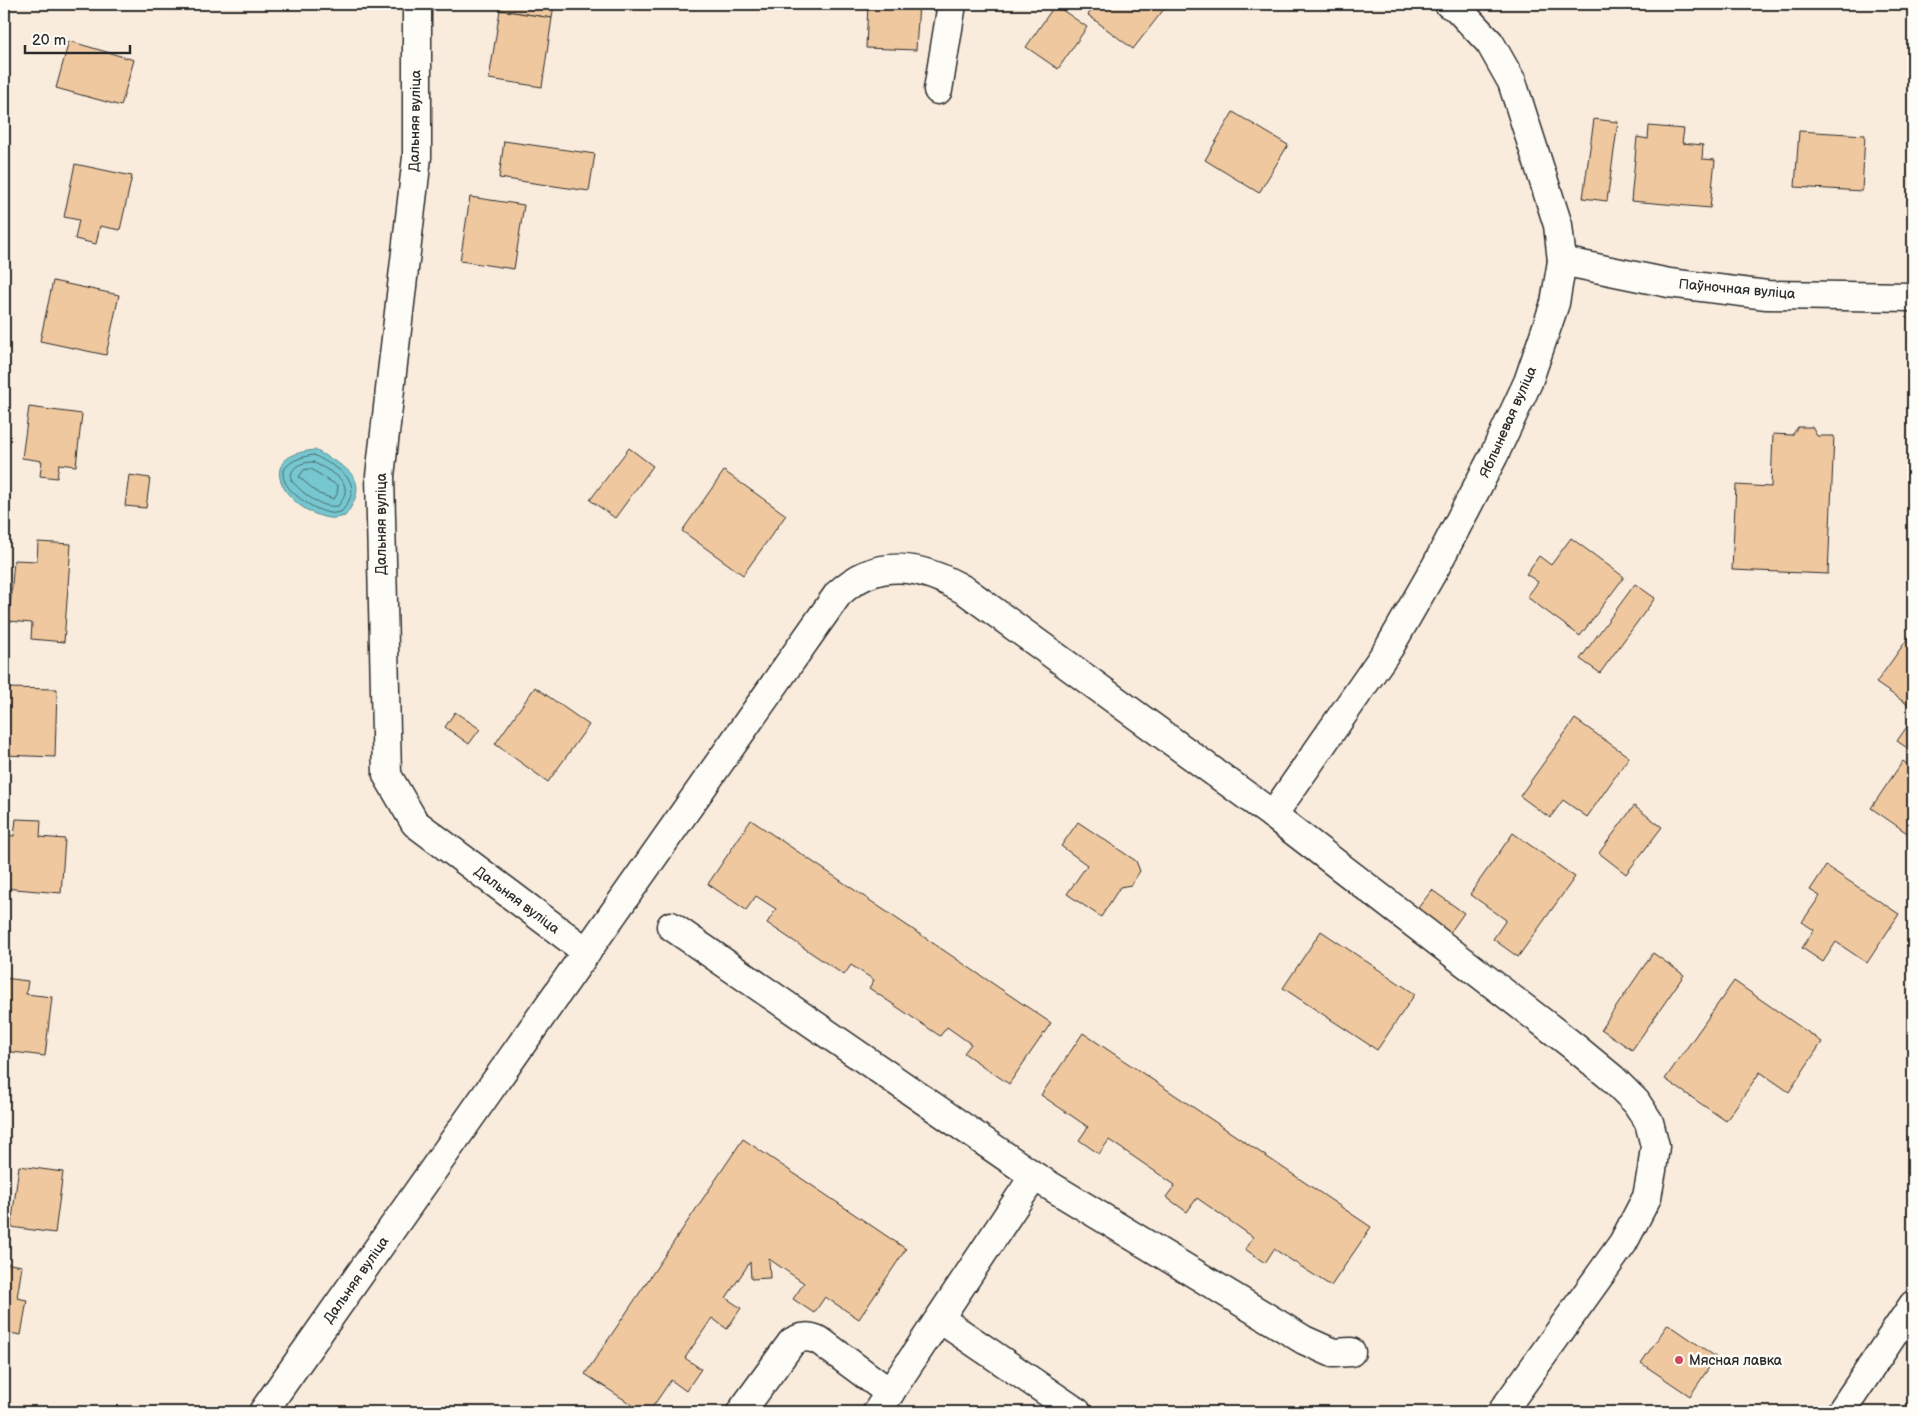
<svg xmlns="http://www.w3.org/2000/svg" width="1917" height="1416" viewBox="0 0 1917 1416" font-family="'Balsamiq Sans',sans-serif">
<style>
.water{fill:#76c7cf;stroke:#58898d}
.lines{fill:none;stroke-linecap:round;stroke-linejoin:round}
.shore{stroke:#49696d;stroke-width:1}
.building{fill:#efc89f;stroke:#2b2b2b}
.minor-casing{stroke:#2b2b2b;stroke-width:31}
.minor{stroke:#fdfcf7;stroke-width:28}
.poi-dot{fill:#d1495b;stroke:#fdfcf7;stroke-width:2}
.labels{text-anchor:middle;dominant-baseline:central;stroke-width:5;stroke-linejoin:round;paint-order:stroke}
.street-label{font-size:14px;fill:#2b2b2b;stroke:#fdfcf7}
.poi-label{font-size:14px;fill:#2b2b2b;stroke:#fdfcf7;text-anchor:start}
</style>
<rect width="100%" height="100%" fill="#f9ecdd"/>
<filter id="ink" filterUnits="userSpaceOnUse"><feTurbulence type="fractalNoise" baseFrequency=".02" numOctaves="2"/><feDisplacementMap in="SourceGraphic" scale="10" xChannelSelector="R" yChannelSelector="G"/><feConvolveMatrix kernelMatrix="1 2 1 2 8 2 1 2 1" color-interpolation-filters="sRGB"/></filter>
<g filter="url(#ink)">
<path class="water" d="M 315,450 C 347,468 373,478 345,516 C 340,517 334,519 329,518 C 289,512 248,456 315,450 Z"/>
<g class="lines">
<g class="shore">
<path d="M 314,455 C 339,469 368,481 341,512 C 338,512 333,514 330,513 C 316,511 291,495 285,482 C 276,464 302,456 314,455 Z"/>
<path d="M 313,462 C 332,473 358,481 338,506 C 321,509 301,492 291,480 C 290,466 302,462 313,462 Z"/>
<path d="M 311,469 L 338,486 L 337,494 L 334,499 L 319,494 L 299,477 L 304,470 Z"/>
</g>
</g>
<g class="building">
<path d="M 501,4 L 554,4 L 552,18 L 500,10 Z"/>
<path d="M 868,4 L 919,4 L 916,50 L 866,48 Z"/>
<path d="M 1096,4 L 1168,4 L 1133,49 L 1088,15 Z"/>
<path d="M 1055,5 L 1087,27 L 1058,69 L 1026,47 Z"/>
<path d="M 500,10 L 552,18 L 542,87 L 489,79 Z"/>
<path d="M 69,41 L 134,60 L 121,106 L 56,88 Z"/>
<path d="M 1233,112 L 1288,145 L 1259,193 L 1205,160 Z"/>
<path d="M 1594,119 L 1618,122 L 1607,201 L 1583,198 Z"/>
<path d="M 1649,126 L 1684,129 L 1682,143 L 1703,145 L 1702,159 L 1715,160 L 1710,208 L 1631,201 L 1637,137 L 1648,139 Z"/>
<path d="M 1799,131 L 1865,135 L 1862,191 L 1795,187 Z"/>
<path d="M 504,141 L 595,154 L 589,191 L 499,178 Z"/>
<path d="M 75,164 L 132,176 L 120,230 L 100,226 L 96,244 L 75,239 L 79,220 L 64,217 Z"/>
<path d="M 470,197 L 524,205 L 514,269 L 460,261 Z"/>
<path d="M 53,281 L 119,295 L 106,355 L 40,341 Z"/>
<path d="M 29,407 L 82,414 L 76,466 L 59,464 L 57,478 L 40,476 L 42,461 L 22,458 Z"/>
<path d="M 1798,427 L 1812,427 L 1817,436 L 1834,436 L 1828,574 L 1732,570 L 1736,485 L 1771,487 L 1773,434 L 1792,435 Z"/>
<path d="M 629,448 L 653,466 L 615,518 L 590,500 Z"/>
<path d="M 724,471 L 786,515 L 743,575 L 682,531 Z"/>
<path d="M 129,475 L 150,478 L 146,508 L 125,506 Z"/>
<path d="M 1571,538 L 1624,577 L 1580,636 L 1527,597 L 1538,582 L 1526,574 L 1539,556 L 1551,565 Z"/>
<path d="M 38,542 L 71,544 L 64,642 L 31,639 L 32,623 L 9,621 L 14,560 L 37,561 Z"/>
<path d="M 1635,584 L 1655,598 L 1600,673 L 1580,659 Z"/>
<path d="M 1913,631 L 1913,708 L 1876,683 Z"/>
<path d="M 535,687 L 589,725 L 548,782 L 495,744 Z"/>
<path d="M 4,688 L 57,689 L 55,757 L 4,755 Z"/>
<path d="M 455,712 L 480,729 L 469,744 L 445,727 Z"/>
<path d="M 1913,718 L 1913,752 L 1897,741 Z"/>
<path d="M 1575,719 L 1629,757 L 1587,817 L 1563,800 L 1550,818 L 1520,796 Z"/>
<path d="M 1903,761 L 1913,769 L 1913,837 L 1871,808 Z"/>
<path d="M 1634,806 L 1662,827 L 1626,874 L 1599,853 Z"/>
<path d="M 16,819 L 41,820 L 40,837 L 65,839 L 61,893 L 4,888 L 4,835 L 14,836 Z"/>
<path d="M 751,820 L 1051,1023 L 1009,1084 L 964,1053 L 971,1044 L 947,1027 L 940,1036 L 869,988 L 874,980 L 851,965 L 844,975 L 767,923 L 776,909 L 756,896 L 746,910 L 708,884 Z"/>
<path d="M 1078,822 L 1136,861 L 1140,871 L 1131,885 L 1120,887 L 1101,917 L 1067,894 L 1087,865 L 1061,846 Z"/>
<path d="M 1513,833 L 1575,877 L 1518,957 L 1493,939 L 1506,920 L 1470,894 Z"/>
<path d="M 1826,866 L 1899,914 L 1867,963 L 1836,942 L 1823,962 L 1802,948 L 1814,930 L 1802,922 L 1820,896 L 1810,890 Z"/>
<path d="M 1432,890 L 1464,913 L 1447,937 L 1414,913 Z"/>
<path d="M 1321,931 L 1415,994 L 1377,1050 L 1283,988 Z"/>
<path d="M 1653,953 L 1684,975 L 1632,1050 L 1601,1029 Z"/>
<path d="M 4,978 L 28,981 L 26,994 L 52,997 L 45,1056 L 4,1051 Z"/>
<path d="M 1734,981 L 1822,1042 L 1789,1092 L 1760,1072 L 1726,1121 L 1665,1079 Z"/>
<path d="M 1083,1033 L 1371,1227 L 1331,1286 L 1274,1249 L 1265,1263 L 1245,1249 L 1253,1237 L 1197,1198 L 1187,1212 L 1166,1197 L 1175,1185 L 1109,1140 L 1099,1154 L 1079,1140 L 1088,1127 L 1041,1095 Z"/>
<path d="M 743,1139 L 906,1249 L 859,1319 L 825,1297 L 814,1313 L 793,1299 L 804,1283 L 769,1259 L 770,1278 L 751,1279 L 750,1262 L 726,1298 L 741,1308 L 727,1329 L 712,1318 L 685,1358 L 701,1369 L 686,1391 L 671,1380 L 649,1412 L 643,1412 L 585,1374 Z"/>
<path d="M 19,1166 L 63,1172 L 55,1233 L 11,1227 Z"/>
<path d="M 4,1263 L 22,1266 L 17,1298 L 27,1300 L 21,1335 L 4,1332 Z"/>
<path d="M 1668,1324 L 1716,1357 L 1690,1396 L 1641,1363 Z"/>
<path d="M 1913,1396 L 1913,1412 L 1902,1412 Z"/>
</g>
<g class="lines">
<g class="minor-casing">
<g id="minor">
<path d="M 417,4 L 417,157 L 380,476 L 387,775 L 415,823 L 587,952"/>
<path d="M 938,90 L 952,4"/>
<path d="M 1562,261 L 1669,283 L 1767,295 L 1913,297"/>
<path d="M 1273,815 L 1389,648 L 1436,566 L 1494,455 L 1528,382 L 1555,303 L 1562,261 L 1558,225 L 1512,82 L 1490,43 L 1457,8 L 1449,4"/>
<path d="M 671,926 L 1034,1176 L 1304,1340 L 1333,1353 L 1351,1352"/>
<path d="M 940,1319 L 1077,1412"/>
<path d="M 263,1412 L 838,594 C 878,556 922,565 966,591 L 1273,815 L 1572,1045 L 1612,1078 L 1636,1102 L 1649,1122 L 1655,1146 L 1652,1170 L 1647,1197 L 1623,1243 L 1502,1412"/>
<path d="M 741,1412 L 792,1342 C 802,1336 809,1336 820,1341 L 890,1393"/>
<path d="M 877,1412 L 1034,1176"/>
<path d="M 1841,1412 L 1913,1305"/>
</g>
</g>
<use href="#minor" class="minor"/>
</g>
</g>
<circle class="poi-dot" cx="1679" cy="1360" r="5"/>
<g class="labels">
<g class="street-label">
<text transform="translate(415 121) rotate(-89)">Дальняя вуліца</text>
<text transform="translate(1737 289) rotate(5)">Паўночная вуліца</text>
<text transform="translate(1508 422) rotate(-66)">Яблыневая вуліца</text>
<text transform="translate(381 524) rotate(-90)">Дальняя вуліца</text>
<text transform="translate(517 900) rotate(37)">Дальняя вуліца</text>
<text transform="translate(356 1280) rotate(-55)">Дальняя вуліца</text>
</g>
<g class="poi-label">
<text x="1689" y="1360">Мясная лавка</text>
</g>
</g>
<rect width="1917" height="1416" fill="none" stroke="#fdfcf7" stroke-width="20"/>
<rect x="10" y="10" width="1897" height="1396" fill="none" stroke="#2b2b2b" stroke-width="2" filter="url(#ink)"/>
<path d="M25 45v8h105v-8" fill="none" stroke="#2b2b2b" stroke-width="2.5"/>
<text x="32" y="45" font-size="15" fill="#2b2b2b" stroke="#fdfcf7" stroke-width="4" paint-order="stroke">20 m</text>
</svg>
